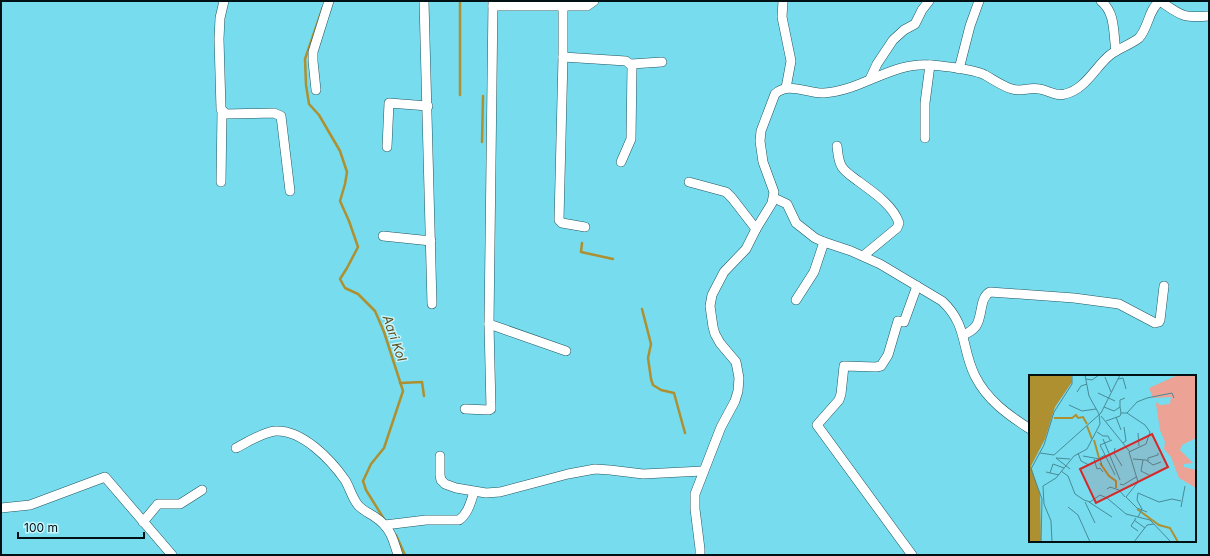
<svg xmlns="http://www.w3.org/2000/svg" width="1210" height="556" viewBox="0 0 1210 556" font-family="Inter,sans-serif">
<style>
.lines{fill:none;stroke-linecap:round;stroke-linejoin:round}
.stream{stroke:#ae9031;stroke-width:2.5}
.minor-casing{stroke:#205660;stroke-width:10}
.minor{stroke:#fff;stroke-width:9}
.labels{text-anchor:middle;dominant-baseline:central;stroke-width:3;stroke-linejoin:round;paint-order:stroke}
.water-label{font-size:13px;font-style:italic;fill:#5f4e1d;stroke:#c6f4fd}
.inset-river{fill:none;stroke:#ae9031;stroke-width:2}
.inset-road{fill:none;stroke:#478b97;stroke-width:1}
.view{fill:#d62828;fill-opacity:0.15;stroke:#d62828;stroke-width:2}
.inset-edge{fill:none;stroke:#001115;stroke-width:2}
</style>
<rect width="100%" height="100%" fill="#77dcee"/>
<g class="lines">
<g class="stream">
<path d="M 323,7 L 305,59 L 306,85 L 309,104 L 319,115 L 340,151 L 347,172 L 345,184 L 340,201 L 349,221 L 358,247 L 347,268 L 340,279 L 345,288 L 358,294 L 375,311 L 384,332 L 403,391 L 384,448 L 371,464 L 363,481 L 366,490 L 384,519"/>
<path d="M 460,95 L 460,1"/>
<path d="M 482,142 L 483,96"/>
<path d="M 582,243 L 581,252 L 613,259"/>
<path d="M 642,309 L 651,344 L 648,358 L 651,379 L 653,385 L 661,390 L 674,393 L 685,433"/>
<path d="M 400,383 L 422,382 L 424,396"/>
<path d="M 396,535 L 405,555"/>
</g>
<g class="minor-casing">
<g id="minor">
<path d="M 224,1 L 220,18 L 219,39 L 221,109 L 226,114 L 274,113 L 281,116 L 290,191"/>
<path d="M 424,1 L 432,304"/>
<path d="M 783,1 L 782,17 L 791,61 L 786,88"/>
<path d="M 1101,1 C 1116,13 1113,34 1116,51"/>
<path d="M 1160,1 C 1182,16 1182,18 1209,16"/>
<path d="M 493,6 L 587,6 L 594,1"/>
<path d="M 563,7 L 563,57 L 559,220 L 562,223 L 585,227"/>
<path d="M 563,57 L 626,61 L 632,66 L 631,139 L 621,162"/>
<path d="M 631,64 L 662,62"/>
<path d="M 959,69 L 970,26 L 979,1"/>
<path d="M 870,79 L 877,64 L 893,40 L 904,30 L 915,24 L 922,10 L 929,1"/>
<path d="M 316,90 L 313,61 L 313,52 L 329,1"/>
<path d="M 925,138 L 925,103 L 930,65"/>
<path d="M 837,146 C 838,153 838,161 842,167 C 846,173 853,177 858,181 C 873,192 893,205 899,223 L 897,228 L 863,256"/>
<path d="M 387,147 L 389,103 L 428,106"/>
<path d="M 221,182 L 222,111"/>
<path d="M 689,182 L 726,192 L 732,198 L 756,229"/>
<path d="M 774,198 L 787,204 L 796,223 L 815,238 L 824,242 L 851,251 L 880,264 L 942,301 C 968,325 961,348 975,376 C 987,400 1008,415 1030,429"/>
<path d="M 383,236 L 431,241"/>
<path d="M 796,300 L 814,272 L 824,242"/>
<path d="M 489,324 L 566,351"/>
<path d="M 963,335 C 968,333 973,330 976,326 C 983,316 979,298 990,292 L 1074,298 L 1119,304 L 1155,323 L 1159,322 L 1160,320 L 1164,286"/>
<path d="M 465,409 L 489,410 L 491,409 L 489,324 L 493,1"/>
<path d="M 236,448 C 248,442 261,433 275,431 C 302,429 331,460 345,480 C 350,488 352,498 358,505 C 362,510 369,513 375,517 C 390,527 393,538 398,555"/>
<path d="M 440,456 L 440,475 L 441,480 L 445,484 L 456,488 L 486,493 L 500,492 L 568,474 L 595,469 L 610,470 L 643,474 L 703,471"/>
<path d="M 1,508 L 30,505 L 105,477 L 172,555"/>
<path d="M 143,522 L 158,504 L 180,504 L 202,490"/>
<path d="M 385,525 L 426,520 L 459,520 C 468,514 471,501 474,492"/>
<path d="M 700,555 L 700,549 L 695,509 L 695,494 L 721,427 L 735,401 L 738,391 L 739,378 L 736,362 L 720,343 L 715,334 L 713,327 L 710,306 L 712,295 L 724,272 L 746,249 L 756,229 L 772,203 L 774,192 L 763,162 L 760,141 L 761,131 L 775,94 C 788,81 808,94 824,93 C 862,91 892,61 932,65 C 947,67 971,68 985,75 C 994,80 1002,86 1012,89 C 1021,92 1030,87 1039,89 C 1048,90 1056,97 1065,94 C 1086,89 1095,67 1110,55 C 1119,48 1130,45 1139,38 C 1149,27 1148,10 1160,1"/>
<path d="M 912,555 L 817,425 L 839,400 L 841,394 L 844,366 L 876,367 L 881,366 L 888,355 L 898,321 L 904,322 L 917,286"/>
</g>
</g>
<use href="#minor" class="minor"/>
</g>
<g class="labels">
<g class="water-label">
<text transform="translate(395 338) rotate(71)">Aari Kol</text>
</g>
</g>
<g transform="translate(1029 375)">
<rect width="167" height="167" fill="#77dcee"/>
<path d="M 149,0 L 167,0 L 167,63 L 153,70 L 151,75 L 164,88 L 155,89 L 155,92 L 167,95 L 167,113 L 150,103 L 142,82 L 135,74 L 136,67 L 131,55 L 127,29 L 128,27 L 131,30 L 141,29 L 142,22 L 124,23 L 120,13 Z" fill="#eca295"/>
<path d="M 0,0 L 42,0 L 43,7 L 26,32 L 16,64 L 2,91 L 11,119 L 12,167 L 0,167 Z" fill="#ae9031"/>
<path class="inset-river" d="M 25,43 L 43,43 L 47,40 L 49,43 L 54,42 L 58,49M 58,51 L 63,64M 65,65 L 70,83M 71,88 L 80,101 L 87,106 L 87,113M 108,134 L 130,150 L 141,153 L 149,167"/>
<path class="inset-road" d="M 76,2 L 82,17M 57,4 L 63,5 L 70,0M 89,4 L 94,3 L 97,14M 48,17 L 52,11 L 58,9M 69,18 L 86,26M 40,30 L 53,36 L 67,34M 75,32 L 85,36 L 91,32 L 92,38M 91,32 L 91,25 L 96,23M 98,38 L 108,27 L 118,23 L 143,18 L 145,23M 72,41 L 101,77M 87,42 L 92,55M 77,46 L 91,41 L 92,38 L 98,38 L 116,50 L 121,57 L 117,69 L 100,77 L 109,107 L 97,122 L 108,133 L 118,137M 68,57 L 74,61 L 79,61 L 81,65M 109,58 L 110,71M 74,64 L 91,105M 83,65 L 71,70 L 86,100M 94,68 L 97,66 L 95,52M 86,73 L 85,78 L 93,91M 11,78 L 25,80 L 72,38 L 91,0M 49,78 L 52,86 L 60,90M 54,81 L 71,84M 65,84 L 68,94 L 71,93 L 74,97M 104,84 L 117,85 L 124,90 L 132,87M 114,85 L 112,96 L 122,101M 119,86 L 119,83 L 129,80 L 129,78M 73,91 L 71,83 L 76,80M 41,94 L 27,83 L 41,84M 32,96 L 39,101 L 46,119 L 55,125 L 61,127 L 71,120 L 78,123 L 97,139 L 121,145 L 142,167M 17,97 L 30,100M 21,98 L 24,89 L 35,93M 91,109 L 94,110 L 107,102M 78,114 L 81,112 L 90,115 L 96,122M 56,127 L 66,148M 60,127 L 83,142M 39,132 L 49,140 L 61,167M 152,132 L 156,111M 109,142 L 113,134 L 108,125 L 109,118 L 130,127 L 143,124 L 152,126M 107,143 L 102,151 L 109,156M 105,145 L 116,153M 12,167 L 13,124 L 2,94 L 15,70 L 25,37 L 43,9 L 43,0M 23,167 L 22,146 L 15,129 L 14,111 L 27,103 L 45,81 L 58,74 L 71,49 L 70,39 L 60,21 L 56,0M 105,167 L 118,150 L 125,149"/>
<path class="view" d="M 123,59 L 139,92 L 67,128 L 51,94 Z"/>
<rect width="167" height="167" class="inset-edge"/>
</g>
<rect width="1210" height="556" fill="none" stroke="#001115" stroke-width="4"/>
<path d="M18 532v6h126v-6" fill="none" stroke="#001115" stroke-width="2"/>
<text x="24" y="532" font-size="12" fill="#001115" stroke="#c6f4fd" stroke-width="3" paint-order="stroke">100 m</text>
</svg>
